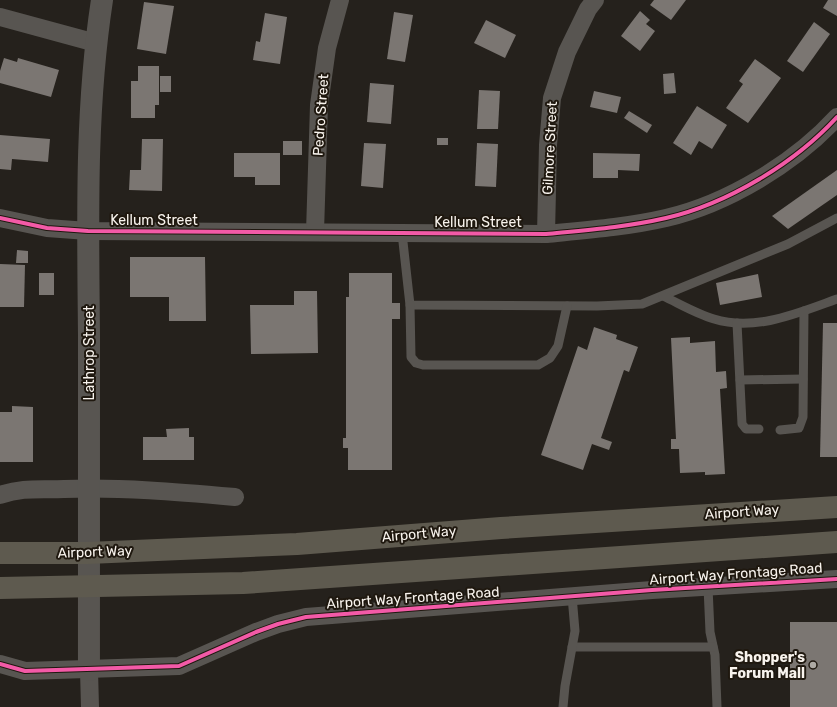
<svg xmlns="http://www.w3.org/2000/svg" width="837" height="707" viewBox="0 0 837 707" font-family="Rubik,sans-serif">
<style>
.building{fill:#7b7672}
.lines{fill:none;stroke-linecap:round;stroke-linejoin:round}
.service{stroke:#585551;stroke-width:9}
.minor{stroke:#585551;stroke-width:18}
.tertiary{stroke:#585551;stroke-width:22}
.primary{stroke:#5e5a4f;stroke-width:22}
.cycleway-casing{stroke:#1f180f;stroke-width:6}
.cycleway{stroke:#f35aa7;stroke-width:4}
.poi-dot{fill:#aeaaa4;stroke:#1f180f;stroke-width:1.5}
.labels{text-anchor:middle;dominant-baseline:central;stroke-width:4;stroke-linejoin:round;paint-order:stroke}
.street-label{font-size:14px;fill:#f8f3ed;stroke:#1f180f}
.poi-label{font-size:14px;font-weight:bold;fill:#f8f3ed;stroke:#1f180f;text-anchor:end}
</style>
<rect width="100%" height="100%" fill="#25211c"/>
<g class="building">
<path d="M 654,0 L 686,0 L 671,20 L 650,5 Z"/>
<path d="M 828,0 L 837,0 L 837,16 L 823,8 Z"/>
<path d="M 144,2 L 174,6 L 166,54 L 137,49 Z"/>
<path d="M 640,11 L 650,20 L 646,24 L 655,31 L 640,51 L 621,36 Z"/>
<path d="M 394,12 L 413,15 L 405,62 L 387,59 Z"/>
<path d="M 265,13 L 287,17 L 280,64 L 253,60 L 256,41 L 260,42 Z"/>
<path d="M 486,20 L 516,35 L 505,58 L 474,43 Z"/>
<path d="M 814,22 L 830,34 L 803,72 L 787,61 Z"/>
<path d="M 4,58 L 17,62 L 18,58 L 59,70 L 51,97 L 0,83 L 0,71 Z"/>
<path d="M 755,59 L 781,78 L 748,123 L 726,108 L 743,84 L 739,81 Z"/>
<path d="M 138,66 L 159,66 L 159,105 L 155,105 L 155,118 L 131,118 L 131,81 L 138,81 Z"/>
<path d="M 674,73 L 676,93 L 664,94 L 663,74 Z"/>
<rect x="160" y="76" width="11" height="16"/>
<path d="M 370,83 L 394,85 L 391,124 L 367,122 Z"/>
<path d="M 479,90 L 500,91 L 498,129 L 477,129 Z"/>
<path d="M 594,91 L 621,97 L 617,113 L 590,107 Z"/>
<path d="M 697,106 L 727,125 L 712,149 L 699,141 L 691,155 L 673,143 Z"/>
<path d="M 629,111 L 652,125 L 647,133 L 624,118 Z"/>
<path d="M 0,135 L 50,139 L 48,162 L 12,159 L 11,170 L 0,169 Z"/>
<rect x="437" y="138" width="11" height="7"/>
<path d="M 142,139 L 163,139 L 162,191 L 129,190 L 130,170 L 141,170 Z"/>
<rect x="283" y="141" width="19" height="14"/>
<path d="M 364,143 L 386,144 L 383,188 L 361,186 Z"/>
<path d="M 477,143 L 498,144 L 496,187 L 475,186 Z"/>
<path d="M 234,153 L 280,153 L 280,185 L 255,185 L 255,177 L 234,177 Z"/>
<path d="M 593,153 L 640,154 L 639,171 L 618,170 L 618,178 L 593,178 Z"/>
<path d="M 837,170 L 837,195 L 788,229 L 772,216 Z"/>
<path d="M 17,250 L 28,251 L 28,263 L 16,263 Z"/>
<path d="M 130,257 L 205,257 L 206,321 L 169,321 L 169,297 L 130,297 Z"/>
<path d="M 0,264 L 25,265 L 24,307 L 0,307 Z"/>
<rect x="39" y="273" width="15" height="22"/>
<path d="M 349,273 L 392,273 L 392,303 L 400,303 L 400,319 L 392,319 L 392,470 L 348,470 L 348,448 L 343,448 L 343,438 L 346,438 L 346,297 L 349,297 Z"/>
<path d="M 758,274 L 762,297 L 720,305 L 716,283 Z"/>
<path d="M 294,291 L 317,291 L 318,353 L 251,354 L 250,305 L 294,305 Z"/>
<path d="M 823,323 L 837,323 L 837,457 L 820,457 Z"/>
<path d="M 594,327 L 617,335 L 616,339 L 638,347 L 629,372 L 624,370 L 601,438 L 612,442 L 609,450 L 592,444 L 583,470 L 541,455 L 578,346 L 587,350 Z"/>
<path d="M 690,337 L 690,343 L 715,341 L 716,372 L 726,371 L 727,388 L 720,389 L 725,474 L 705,475 L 705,472 L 680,473 L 679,449 L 671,449 L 671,439 L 676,439 L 671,338 Z"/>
<path d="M 12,406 L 33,407 L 33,462 L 0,462 L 0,412 L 12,412 Z"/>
<path d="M 189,428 L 189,437 L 194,437 L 194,460 L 143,460 L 143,437 L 167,437 L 166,429 Z"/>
<rect x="790" y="622" width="47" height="85"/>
</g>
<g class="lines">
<g class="service">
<path d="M 402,233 L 410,305 L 597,306 L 642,304 L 788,244 L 837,218"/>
<path d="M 663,296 C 680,304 697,314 714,319 C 755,332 798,313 837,299"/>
<path d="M 410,305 L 411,357 L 416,363 L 423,365 L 538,365 L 550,358 L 558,346 L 567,306"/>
<path d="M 737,323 L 742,424 L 746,429 L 759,429"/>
<path d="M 740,380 L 803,379"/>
<path d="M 780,430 L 799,428 L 803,417 L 804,311"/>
<path d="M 708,587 L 710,632 L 715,655 L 717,707"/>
<path d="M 572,647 L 713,647"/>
<path d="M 563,707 L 565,686 L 575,631 L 572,596"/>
</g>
<g class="minor">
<path d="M 0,17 L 96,43"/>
<path d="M 0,218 L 47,228 L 88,231 L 546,234 C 587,230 627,227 666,218 C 727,204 795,163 837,117"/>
<path d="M 315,232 L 319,105 L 327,48 L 340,0"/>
<path d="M 546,234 L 548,145 L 552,98 L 567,52 L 588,9 L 595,0"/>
<path d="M 0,495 C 24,487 39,490 64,489 C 121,487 178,492 235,497"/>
<path d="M 0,664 L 25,671 L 179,666 L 256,632 L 278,624 L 306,617 L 652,590 L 837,579"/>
<path d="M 89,670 L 90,707"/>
</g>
<path class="tertiary" d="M 89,670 C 88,559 89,448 89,336 C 88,224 85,111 102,0"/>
<g class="primary">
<path d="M 0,553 L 88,553 L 297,544 L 501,528 L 837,507"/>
<path d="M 0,588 L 243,583 L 837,542"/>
</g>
<g class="cycleway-casing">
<g id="cycleway">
<path d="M 0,218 L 47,228 L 88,231 L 546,234 C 587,230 627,227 666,218 C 727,204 795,163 837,117"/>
<path d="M 0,664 L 25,671 L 179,666 L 256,632 L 278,624 L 306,617 L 652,590 L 837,579"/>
</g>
</g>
<use href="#cycleway" class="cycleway"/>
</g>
<circle class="poi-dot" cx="813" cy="665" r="4"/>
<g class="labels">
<g class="street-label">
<text transform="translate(321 115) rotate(-86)">Pedro Street</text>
<text transform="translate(550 148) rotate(-87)">Gilmore Street</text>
<text x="154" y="220">Kellum Street</text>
<text x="478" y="222">Kellum Street</text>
<text transform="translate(89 353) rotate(-90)">Lathrop Street</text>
<text transform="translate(742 512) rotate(-4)">Airport Way</text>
<text transform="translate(419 534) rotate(-5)">Airport Way</text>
<text transform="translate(95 552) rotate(-2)">Airport Way</text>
<text transform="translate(736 574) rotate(-4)">Airport Way Frontage Road</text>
<text transform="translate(413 598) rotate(-4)">Airport Way Frontage Road</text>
</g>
<g class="poi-label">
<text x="805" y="657">Shopper's<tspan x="805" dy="16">Forum Mall</tspan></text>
</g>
</g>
</svg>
